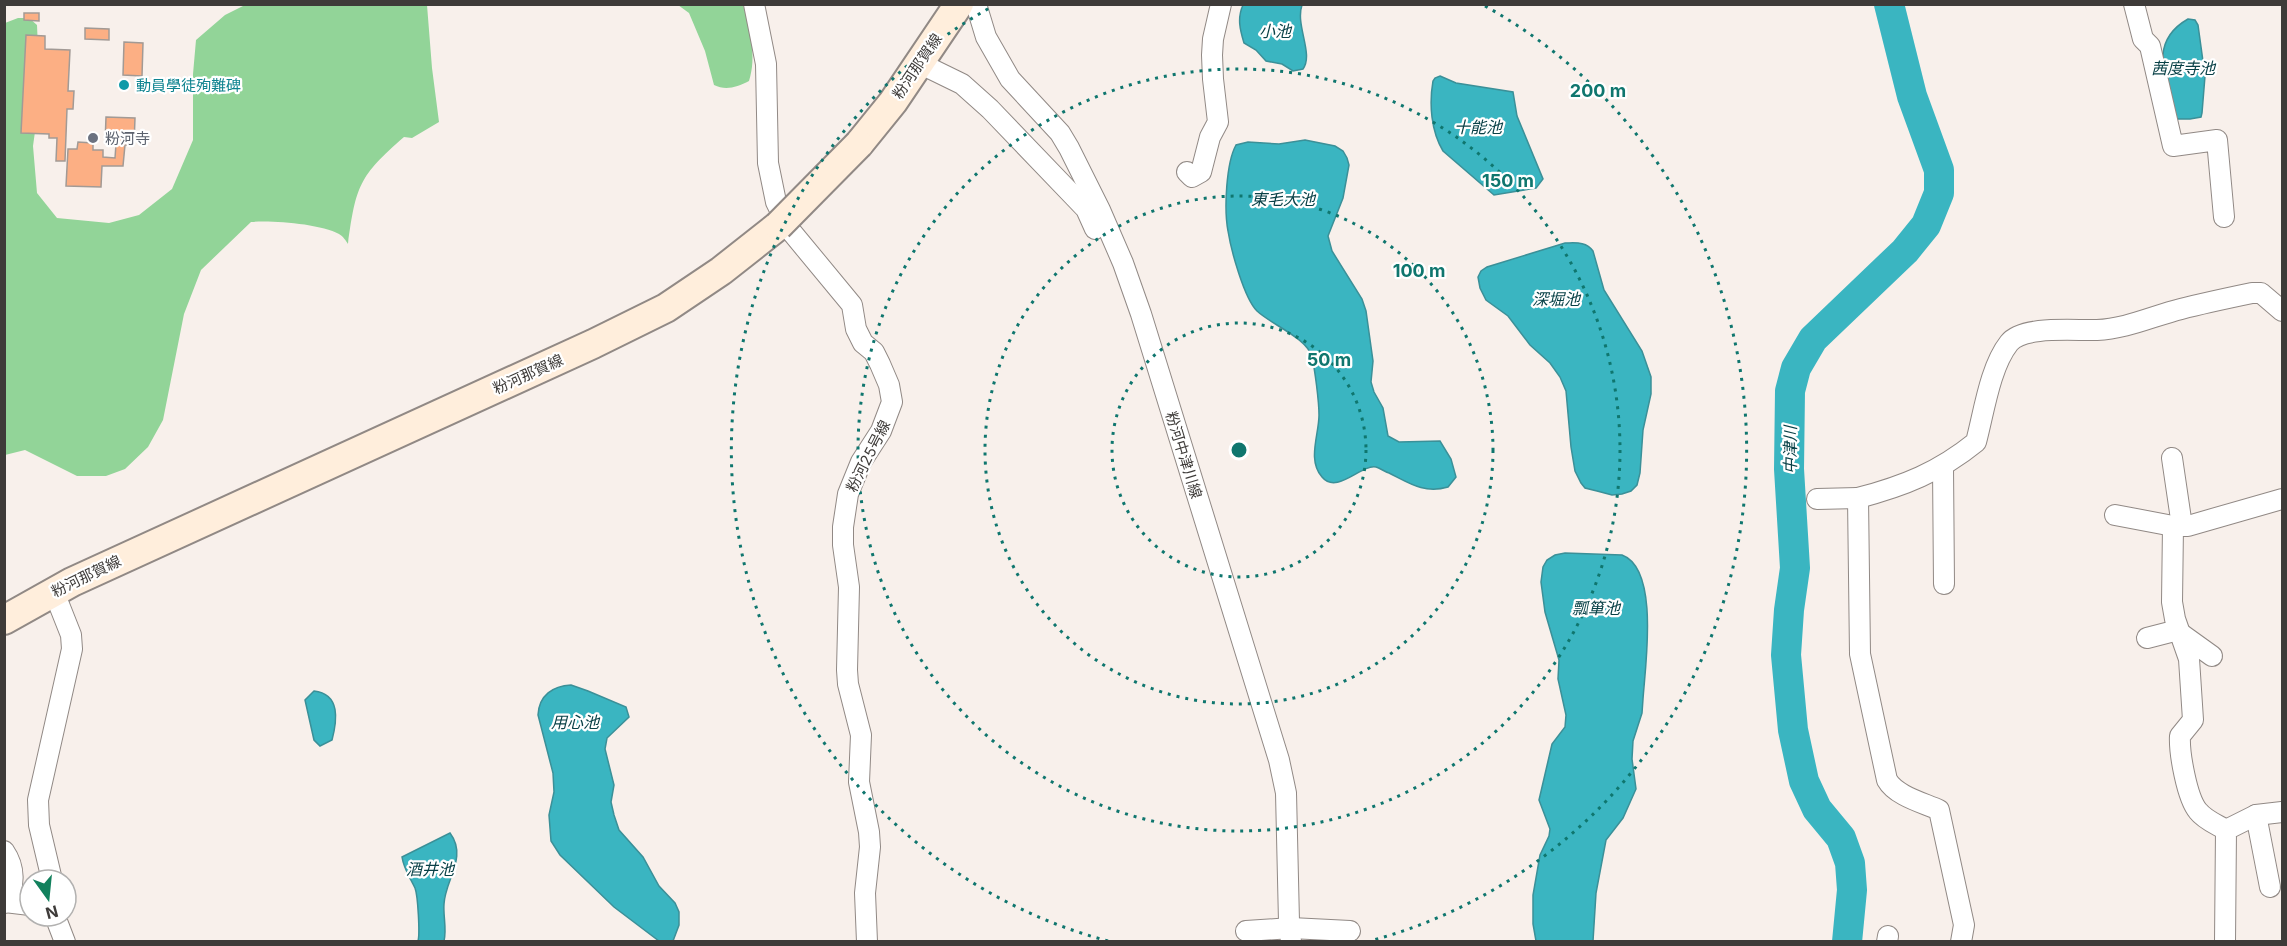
<svg xmlns="http://www.w3.org/2000/svg" width="2287" height="946" viewBox="0 0 2287 946" font-family="Inter,'Noto Sans JP',sans-serif">
<style>
.forest{fill:#92d498}
.water{fill:#3ab5c1;stroke:#3b9098;stroke-width:1.5}
.lines{fill:none;stroke-linecap:round;stroke-linejoin:round}
.river{stroke:#3ab5c1;stroke-width:30}
.building{fill:#fcaf84;stroke:#a29a95;stroke-width:1.5}
.street-casing{stroke:#918985;stroke-width:22}
.secondary-casing{stroke:#918985;stroke-width:32}
.street{stroke:#fff;stroke-width:20}
.secondary{stroke:#ffeedc;stroke-width:28}
.secondary-bridge-casing{stroke:#918985;stroke-width:32;stroke-linecap:butt}
.secondary-bridge{stroke:#ffeedc;stroke-width:28}
.ring{fill:none;stroke:#0f766e;stroke-width:3;stroke-dasharray:3 6}
.culture-dot{fill:#0f9aa8;stroke:#fff;stroke-width:2}
.worship-dot{fill:#6b7280;stroke:#fff;stroke-width:2}
.labels{text-anchor:middle;dominant-baseline:central;stroke-width:4.5;stroke-linejoin:round;paint-order:stroke}
.street-label{font-size:15px;fill:#3e3b39;stroke:#fff}
.culture-label{font-size:15px;fill:#0d838f;stroke:#fff;text-anchor:start}
.worship-label{font-size:15px;fill:#5b616d;stroke:#fff;text-anchor:start}
.water-label{font-size:16px;font-style:italic;fill:#094147;stroke:#fff}
.centre{fill:#0f766e;stroke:#fff;stroke-width:3}
.ring-label{font-size:18px;text-anchor:middle;font-weight:bold;fill:#0f766e;stroke:#fff;stroke-width:4.5;stroke-linejoin:round;paint-order:stroke}
</style>
<rect width="100%" height="100%" fill="#f8f0eb"/>
<g class="forest">
<path d="M 247,4 L 427,5 L 432,68 L 439,122 L 412,138 L 404,137 C 359,176 356,186 348,244 C 346,241 343,236 339,234 C 321,224 272,220 251,222 L 201,270 L 184,314 L 163,420 L 148,447 L 125,469 L 106,476 L 77,476 L 25,450 L 5,455 L 5,23 L 18,18 L 29,18 L 37,25 L 40,96 L 33,146 L 37,193 L 57,218 L 109,223 L 139,215 L 172,189 L 193,140 L 193,74 L 196,40 L 225,15 Z"/>
<path d="M 678,5 L 743,5 C 750,29 757,57 749,81 C 737,87 726,91 714,85 L 705,51 L 689,13 Z"/>
</g>
<g class="water">
<path d="M 1243,5 L 1302,5 C 1295,25 1314,54 1303,69 L 1293,71 L 1282,64 L 1266,61 L 1256,50 L 1244,43 C 1240,30 1237,18 1243,5 Z"/>
<path d="M 2188,19 L 2195,20 L 2198,25 L 2205,76 L 2202,113 L 2201,117 L 2190,119 L 2176,119 C 2167,81 2146,43 2188,19 Z"/>
<path d="M 1440,76 L 1456,83 L 1513,92 L 1517,116 L 1543,179 L 1536,188 L 1494,195 L 1443,151 C 1431,131 1429,104 1433,81 L 1435,78 Z"/>
<path d="M 1305,140 L 1335,146 L 1343,151 L 1347,158 L 1349,165 L 1343,198 L 1328,236 L 1332,251 L 1362,299 L 1366,311 L 1373,361 L 1371,382 L 1374,392 L 1383,408 L 1388,436 L 1399,442 L 1440,441 L 1451,459 L 1456,477 L 1448,487 C 1424,494 1409,483 1389,473 C 1385,472 1380,468 1376,467 C 1361,464 1337,495 1322,477 C 1307,460 1319,435 1319,415 C 1319,402 1315,370 1312,357 C 1307,338 1272,325 1257,311 C 1244,298 1231,250 1228,231 C 1224,210 1226,163 1236,145 L 1248,142 L 1279,144 Z"/>
<path d="M 1565,243 C 1575,243 1586,241 1593,251 L 1604,290 L 1642,351 L 1651,377 L 1651,394 L 1643,430 L 1640,473 L 1637,485 L 1631,491 L 1622,494 L 1612,495 L 1597,491 L 1585,488 L 1581,483 L 1575,471 L 1571,447 L 1566,391 L 1560,377 L 1550,363 L 1530,345 L 1508,316 L 1486,300 L 1480,288 L 1478,277 L 1481,271 L 1487,267 Z"/>
<path d="M 1565,553 L 1622,555 C 1660,569 1645,667 1643,699 L 1642,713 L 1633,741 L 1632,759 L 1636,789 L 1623,818 L 1606,840 L 1596,893 L 1593,941 L 1536,941 L 1533,924 L 1533,895 L 1540,855 L 1549,836 L 1550,829 L 1539,800 L 1552,744 L 1565,727 L 1566,715 L 1558,679 L 1559,660 L 1545,612 L 1541,582 L 1543,567 L 1547,560 L 1555,555 Z"/>
<path d="M 571,685 L 588,691 L 626,707 L 629,717 L 607,738 L 605,749 L 614,785 L 611,802 L 614,815 L 619,830 L 643,857 L 659,886 L 675,903 L 679,912 L 679,925 L 673,941 L 659,941 L 614,907 L 560,855 L 551,841 L 549,815 L 554,792 L 553,773 L 538,715 C 539,695 553,686 571,685 Z"/>
<path d="M 314,691 C 341,694 337,721 332,740 L 320,746 L 314,740 L 305,700 Z"/>
<path d="M 450,833 C 468,857 445,880 444,904 C 443,916 447,929 444,941 L 418,941 C 420,934 418,896 415,888 C 410,877 404,870 402,857 Z"/>
</g>
<g class="lines">
<path class="river" d="M 1847,942 L 1852,890 L 1850,863 L 1841,838 L 1817,809 L 1804,781 L 1793,730 L 1786,655 L 1789,610 L 1795,568 L 1789,469 L 1790,391 L 1796,368 L 1813,339 L 1905,251 L 1926,225 L 1939,193 L 1939,170 L 1912,96 L 1889,4"/>
</g>
<g class="building">
<path d="M 24,13 L 39,13 L 39,21 L 24,20 Z"/>
<path d="M 85,28 L 109,29 L 109,40 L 85,39 Z"/>
<path d="M 26,35 L 45,36 L 45,49 L 70,50 L 68,91 L 74,91 L 73,109 L 67,109 L 65,161 L 56,161 L 57,138 L 49,138 L 49,134 L 21,133 Z"/>
<path d="M 124,42 L 143,43 L 142,76 L 123,75 Z"/>
<path d="M 106,117 L 135,118 L 134,145 L 125,145 L 123,166 L 102,166 L 101,187 L 66,186 L 68,149 L 77,149 L 78,142 L 93,143 L 93,150 L 103,150 L 103,157 L 115,158 L 116,144 L 105,144 Z"/>
</g>
<g class="lines">
<g class="street-casing">
<g id="street">
<path d="M 754,4 L 766,64 L 768,163 L 776,202 L 790,230 L 852,305 L 856,329 L 863,343 L 874,352 L 880,364 L 889,385 L 892,402 L 881,431 L 861,462 L 848,494 L 843,527 L 843,545 L 849,587 L 847,670 L 848,684 L 861,735 L 859,782 L 869,832 L 870,847 L 865,893 L 867,942"/>
<path d="M 976,4 L 986,37 L 1010,79 L 1060,133 L 1069,148 L 1100,210 L 1123,263 L 1141,314 L 1279,760 L 1286,793 L 1289,922 L 1291,942"/>
<path d="M 2134,4 L 2143,39 L 2150,46 L 2173,146 L 2217,140 L 2224,217"/>
<path d="M 919,63 L 962,84 L 990,109 L 1086,209 L 1095,229"/>
<path d="M 1187,172 L 1192,177 L 1201,172 L 1210,137 L 1218,122 L 1213,79 L 1212,55 L 1213,39 L 1221,4"/>
<path d="M 2172,458 L 2182,526"/>
<path d="M 1943,467 L 1944,584"/>
<path d="M 1817,499 L 1858,498"/>
<path d="M 2115,515 L 2173,526 L 2188,526 L 2282,499"/>
<path d="M 2173,526 L 2172,602 L 2175,619 L 2189,659 L 2193,720 L 2180,736 C 2179,753 2187,798 2198,811 C 2205,820 2216,824 2226,830"/>
<path d="M 2180,633 L 2212,656"/>
<path d="M 2147,638 L 2178,630"/>
<path d="M 2256,815 L 2270,887"/>
<path d="M 4,851 C 15,867 16,887 4,903"/>
<path d="M 52,880 L 39,825 L 38,800 L 72,649 L 71,635 L 54,592"/>
<path d="M 5,902 L 30,905"/>
<path d="M 55,916 L 65,942"/>
<path d="M 1246,931 L 1291,928 L 1350,931"/>
<path d="M 1887,942 L 1888,936"/>
<path d="M 1961,942 L 1964,925 L 1939,810 C 1924,803 1896,796 1887,780 L 1860,654 L 1858,498 C 1904,486 1939,472 1976,442 C 1984,412 1990,367 2009,343 C 2023,325 2076,331 2097,330 C 2126,329 2153,316 2181,309 C 2204,303 2228,298 2252,293 L 2261,293 L 2282,311"/>
<path d="M 2225,942 L 2226,830 L 2256,815 L 2282,812"/>
</g>
</g>
<g class="secondary-casing">
<g id="secondary">
<path d="M 859,144 L 893,102 L 959,4"/>
<path d="M 4,620 L 72,582 L 593,344 L 666,308 L 721,271 L 778,226"/>
</g>
</g>
<use href="#street" class="street"/>
<use href="#secondary" class="secondary"/>
<g class="secondary-bridge-casing">
<path id="secondary-bridge" d="M 778,226 L 859,144"/>
</g>
<use href="#secondary-bridge" class="secondary-bridge"/>
</g>
<g class="ring">
<circle cx="1239" cy="450" r="127"/>
<circle cx="1239" cy="450" r="254"/>
<circle cx="1239" cy="450" r="381"/>
<path d="M1108 941A508 508 0 0 1 993 6M1485 6A508 508 0 0 1 1370 941"/>
</g>
<circle class="culture-dot" cx="124" cy="85" r="6"/>
<circle class="worship-dot" cx="93" cy="138" r="6"/>
<g class="labels">
<g class="street-label">
<text transform="translate(917 66) rotate(-56)">粉河那賀線</text>
<text transform="translate(528 374) rotate(-24)">粉河那賀線</text>
<text transform="translate(1184 455) rotate(73)">粉河中津川線</text>
<text transform="translate(868 456) rotate(-63)">粉河25号線</text>
<text transform="translate(86 576) rotate(-26)">粉河那賀線</text>
</g>
<g class="culture-label">
<text x="136" y="85">動員學徒殉難碑</text>
</g>
<g class="worship-label">
<text x="105" y="138">粉河寺</text>
</g>
<g class="water-label">
<text x="1275" y="31">小池</text>
<text x="2183" y="68">茜度寺池</text>
<text x="1478" y="127">十能池</text>
<text x="1283" y="199">東毛大池</text>
<text x="1556" y="299">深堀池</text>
<text transform="translate(1790 450) rotate(-90)">中津川</text>
<text x="1596" y="608">瓢箪池</text>
<text x="575" y="722">用心池</text>
<text x="430" y="869">酒井池</text>
</g>
</g>
<circle cx="1239" cy="450" r="9" class="centre"/>
<g class="ring-label">
<text x="1598" y="97">200 m</text>
<text x="1508" y="187">150 m</text>
<text x="1419" y="277">100 m</text>
<text x="1329" y="366">50 m</text>
</g>
<rect width="2287" height="946" fill="none" stroke="#3e3b39" stroke-width="12"/>
<g transform="translate(48 898) rotate(165)"><circle r="28" fill="#ffffff" stroke="#b2b1b0" stroke-width="1.5"/>
<path d="M0-4.5L10 22L0 15L-10 22Z" fill="#12815d"/>
<text y="-9" font-size="16" font-weight="bold" text-anchor="middle" fill="#3e3b39">N</text>
</g>
</svg>
